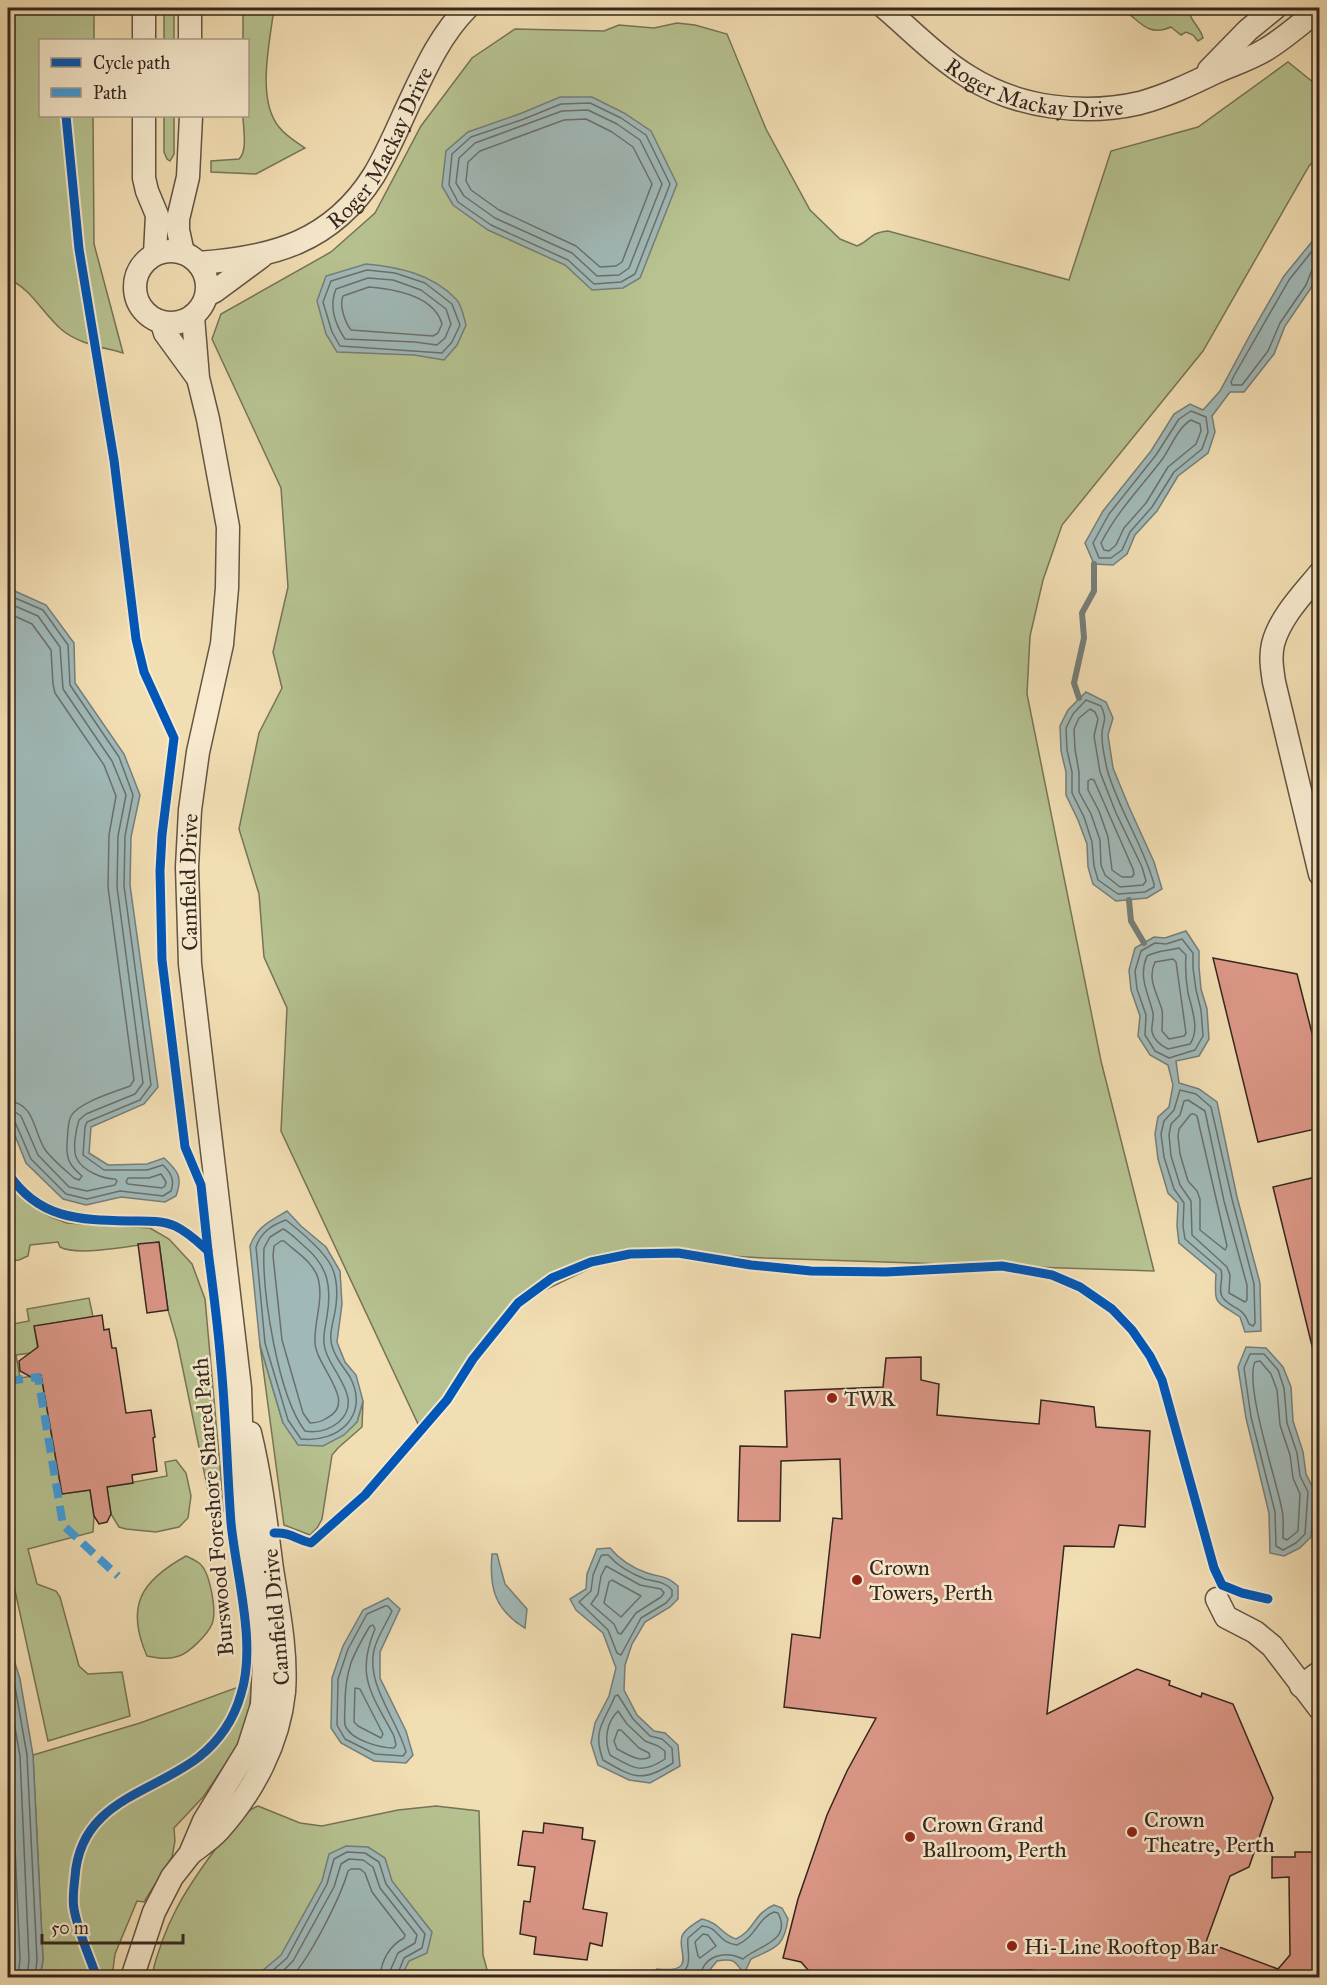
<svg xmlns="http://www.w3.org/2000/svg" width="1327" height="1985" viewBox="0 0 1327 1985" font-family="'IM FELL Great Primer',serif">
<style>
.green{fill:#b6c290;stroke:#767458;stroke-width:1.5}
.water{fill:#a0b9b8;stroke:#757e7b;stroke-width:1.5}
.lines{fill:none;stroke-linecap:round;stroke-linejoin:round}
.shore{stroke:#6a706c;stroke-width:1.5}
.stream{stroke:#757e7b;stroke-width:6}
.building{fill:#dc9787;stroke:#35261f;stroke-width:1.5}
.minor-casing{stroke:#645444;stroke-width:25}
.minor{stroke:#f7eace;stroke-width:22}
.quiet{stroke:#3e9ce0;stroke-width:8;stroke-dasharray:15 8;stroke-linecap:butt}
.cycleway-casing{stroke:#f7eace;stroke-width:13}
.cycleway{stroke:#0057b8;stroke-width:9}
.poi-dot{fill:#8f2418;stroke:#f7eace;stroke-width:2}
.labels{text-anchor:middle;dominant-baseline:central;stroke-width:5;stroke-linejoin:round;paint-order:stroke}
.street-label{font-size:22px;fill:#35261f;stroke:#f7eace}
.poi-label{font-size:22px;fill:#35261f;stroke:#f7eace;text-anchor:start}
</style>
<rect width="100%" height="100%" fill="#f2deb3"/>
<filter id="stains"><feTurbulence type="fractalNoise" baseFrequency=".00333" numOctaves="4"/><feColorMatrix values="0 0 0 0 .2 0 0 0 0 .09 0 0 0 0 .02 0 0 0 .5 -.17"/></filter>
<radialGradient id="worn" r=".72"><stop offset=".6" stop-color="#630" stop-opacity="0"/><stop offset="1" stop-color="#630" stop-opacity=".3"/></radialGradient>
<g class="green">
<path d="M 8,8 L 94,8 L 94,40 L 40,40 L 40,116 L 93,116 L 94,244 L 123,353 C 102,347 79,344 62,330 C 43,314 31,288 8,279 Z"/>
<rect x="164" y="8" width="10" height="32"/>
<path d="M 243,8 L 274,8 C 270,42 256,99 279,127 C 286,136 296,142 305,148 L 256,174 L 211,172 L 211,161 L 239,159 C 248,151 243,128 243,116 L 248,116 L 248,40 L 243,40 Z"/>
<path d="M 1120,8 L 1189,8 C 1189,21 1200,26 1203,38 L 1198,41 L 1193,35 L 1186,32 L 1181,35 L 1171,27 C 1145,38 1139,18 1120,8 Z"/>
<path d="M 677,23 L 695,25 L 727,34 L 766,129 L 810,210 L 840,239 L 857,246 C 872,240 868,233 888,231 L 1069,280 L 1111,151 L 1198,127 L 1288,62 L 1319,87 L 1319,156 L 1309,166 L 1203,351 L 1062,525 L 1043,580 L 1030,636 L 1027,694 L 1101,1061 L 1154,1271 L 765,1258 L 628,1250 L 518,1303 L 419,1426 L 281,1131 L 287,1008 L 264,957 L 259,894 L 239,829 L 259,733 L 282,688 L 273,652 L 288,587 L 281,488 L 212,339 L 221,314 L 331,252 L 375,213 L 421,126 L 472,58 L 515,29 L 604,31 L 619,25 L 654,28 Z"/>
<path d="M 164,116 L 174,116 L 174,154 L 170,161 L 167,159 L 164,152 Z"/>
<path d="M 8,1183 L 30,1205 L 51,1217 L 67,1223 L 150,1228 L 169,1239 L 192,1264 L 205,1299 L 224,1511 L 211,1505 L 177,1341 L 168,1310 L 159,1242 C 137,1245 78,1257 60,1247 L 58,1242 L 30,1245 L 28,1256 L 19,1260 L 8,1261 Z"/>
<path d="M 89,1298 L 93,1317 L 35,1326 L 38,1352 L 16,1355 L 20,1378 L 41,1375 L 62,1494 L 90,1490 L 94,1517 L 93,1532 L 28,1549 L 37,1584 L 56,1591 L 60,1597 L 79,1666 L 88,1674 L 122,1672 L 130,1716 L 48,1741 L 14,1586 L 8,1540 L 8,1325 L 29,1321 L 27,1309 Z"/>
<path d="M 260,1345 L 283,1423 L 357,1422 L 363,1401 L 362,1427 L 338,1448 L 332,1455 L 322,1519 L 317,1528 L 310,1535 L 284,1525 Z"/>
<path d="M 176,1460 L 186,1473 L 191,1496 L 188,1518 L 179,1527 L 156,1532 L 126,1529 L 119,1527 L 111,1514 L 107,1487 L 167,1476 L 165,1462 Z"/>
<path d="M 186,1556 C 190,1558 195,1560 199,1563 C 210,1571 217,1611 212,1624 C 208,1634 189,1653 179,1656 C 168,1660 158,1658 147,1656 C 125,1606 141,1581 186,1556 Z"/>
<path d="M 252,1682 L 248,1724 L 238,1745 L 204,1796 L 174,1828 L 175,1841 L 172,1857 L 144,1902 L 137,1901 L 115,1954 L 112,1977 L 40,1977 L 43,1960 L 33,1755 L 140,1723 Z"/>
<path d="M 258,1806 L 300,1823 L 322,1826 L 398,1810 L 436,1806 L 479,1811 L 483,1955 L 489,1977 L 151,1978 C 164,1924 184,1891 217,1847 C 230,1829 237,1815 258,1806 Z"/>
</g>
<g class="water">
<path d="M 560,97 L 592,97 L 624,113 L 651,131 L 677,184 L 640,278 L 623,288 L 592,290 L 565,265 L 488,230 L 453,205 L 442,186 L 446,151 L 468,132 L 522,113 Z"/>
<path d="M 1319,233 L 1319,267 L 1311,288 L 1285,326 L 1274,354 L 1244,392 L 1230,392 L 1212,416 L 1215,432 L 1208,453 L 1178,476 L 1157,511 L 1135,535 L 1127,554 L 1113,565 L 1094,564 L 1085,543 L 1103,511 L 1151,451 L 1174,414 L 1190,404 L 1203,410 L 1220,391 L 1250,335 L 1284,276 Z"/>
<path d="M 366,264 C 399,267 432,274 456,299 C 462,305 464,318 466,325 L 457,345 L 444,360 L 414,355 L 337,352 L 326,334 L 317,301 L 326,276 Z"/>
<path d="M 8,588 L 46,605 L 74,643 L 75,683 L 124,754 L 140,795 L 131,837 L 130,885 L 158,1087 L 144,1104 L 91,1127 L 89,1153 L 108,1165 L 147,1164 L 164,1158 C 178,1171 183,1177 176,1196 L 165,1202 L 121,1197 L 86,1205 L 63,1199 L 26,1163 L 8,1118 Z"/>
<path d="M 1086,692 L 1106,702 L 1113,718 L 1108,735 L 1113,768 L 1129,807 L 1154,862 L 1162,889 L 1147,898 L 1116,901 L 1093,884 L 1088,867 L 1087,844 L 1078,820 L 1066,795 L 1066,772 L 1061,751 L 1060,726 L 1068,710 Z"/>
<path d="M 1186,931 L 1199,951 L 1199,967 L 1201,989 L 1207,1009 L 1209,1039 L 1199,1056 L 1176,1061 L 1179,1083 L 1199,1089 L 1217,1102 L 1237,1197 L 1260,1283 L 1261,1331 L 1245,1332 L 1240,1317 C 1215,1300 1214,1306 1216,1274 L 1179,1243 L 1177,1226 L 1178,1203 L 1168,1193 L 1158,1159 L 1155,1134 L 1158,1117 L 1169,1107 L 1173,1085 L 1168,1065 L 1150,1055 L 1138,1036 L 1140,1016 L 1131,990 L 1129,970 L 1135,948 L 1154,937 L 1165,938 Z"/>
<path d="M 287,1211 L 301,1226 L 326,1247 L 340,1271 L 342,1304 L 337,1342 L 345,1362 L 356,1375 L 363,1401 L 357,1422 L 344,1435 L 323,1446 L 298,1445 L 283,1423 L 260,1345 L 250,1246 C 257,1226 271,1221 287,1211 Z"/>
<path d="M 1246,1347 L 1266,1348 L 1283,1367 L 1291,1387 L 1293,1421 L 1303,1452 L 1306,1474 L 1314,1490 L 1311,1537 L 1300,1548 L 1284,1556 L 1270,1553 L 1269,1513 L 1246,1418 L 1238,1367 Z"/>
<path d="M 610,1548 C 619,1559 633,1568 647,1573 C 662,1578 664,1574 678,1586 L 678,1599 L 670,1607 L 645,1622 L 632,1644 L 625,1665 L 624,1690 L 637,1715 L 654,1731 L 665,1733 L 678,1745 L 680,1766 L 650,1783 L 629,1780 L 598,1765 L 591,1743 L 595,1723 L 609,1696 L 616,1668 L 603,1633 L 576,1610 L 570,1599 L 586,1589 L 587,1574 L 597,1549 Z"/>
<path d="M 492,1554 L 497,1554 L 505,1584 L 527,1609 L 525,1628 C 495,1610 489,1588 492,1554 Z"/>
<path d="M 388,1598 L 400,1609 L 380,1652 L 380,1678 L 406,1731 L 413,1755 L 406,1763 L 374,1761 L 341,1743 L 331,1728 L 332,1678 L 343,1646 L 363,1610 Z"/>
<path d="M 8,1641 L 20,1679 L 33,1755 L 43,1960 L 40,1977 L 8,1977 Z"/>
<path d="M 346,1846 L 368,1847 L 385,1858 L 392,1881 L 432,1932 L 427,1953 L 409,1961 L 401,1977 L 255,1977 L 281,1955 L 322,1881 L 329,1854 Z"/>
<path d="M 774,1905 L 782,1908 L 788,1919 C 784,1948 774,1948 751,1959 L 744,1974 C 735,1961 734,1958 717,1961 L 704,1977 L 647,1977 L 657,1969 C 701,1974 674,1948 683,1934 C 687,1928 695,1923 702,1919 C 721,1923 720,1934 736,1939 C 754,1931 754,1913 774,1905 Z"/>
</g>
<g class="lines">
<g class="shore">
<path d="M 590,103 L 621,118 L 646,135 L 670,184 L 635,274 L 621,282 L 594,284 L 568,260 L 491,225 L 458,202 L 449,185 L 452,154 L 471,137 L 524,119 L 561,104 Z"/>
<path d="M 588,110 L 617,124 L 640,140 L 662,184 L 629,268 L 619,275 L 597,276 L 572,253 L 495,218 L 464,196 L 456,183 L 459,158 L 475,143 L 562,111 Z"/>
<path d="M 586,119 L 612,132 L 633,147 L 652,184 L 622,262 L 616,266 L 600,267 L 576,246 L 499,210 L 471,190 L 466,181 L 468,162 L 480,151 L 564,120 Z"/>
<path d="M 1320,241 L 1289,280 L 1235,374 L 1231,382 L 1232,385 L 1242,385 L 1268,351 L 1280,323 L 1306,285 L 1312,270 L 1320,268"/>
<path d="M 367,270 L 395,273 L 425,283 L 452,304 L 460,325 L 452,342 L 442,353 L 340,346 L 332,332 L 323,302 L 331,281 Z"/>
<path d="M 368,278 L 393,280 L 421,290 L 446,309 L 451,324 L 445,338 L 437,345 L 415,342 L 345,339 C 335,324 329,306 336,289 Z"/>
<path d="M 369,287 C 394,289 434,296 442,324 L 438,333 L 433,336 L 351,330 C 345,322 339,306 343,296 Z"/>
<path d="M 1191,411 L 1206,417 L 1208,432 L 1202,449 L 1174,472 L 1152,507 L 1130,532 L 1122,550 L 1111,558 L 1099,558 L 1093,543 L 1109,514 L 1156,455 L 1179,419 Z"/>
<path d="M 1191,420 L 1200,424 L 1201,431 L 1196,444 L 1168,467 L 1146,503 L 1124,528 L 1116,545 L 1109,551 L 1104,550 L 1101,543 C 1117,512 1140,488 1161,461 C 1171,448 1177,428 1191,420 Z"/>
<path d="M 8,595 L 43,610 L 68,645 L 70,685 L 119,757 L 133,795 L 125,836 L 124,886 L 151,1085 L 140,1100 L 87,1122 L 85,1127 L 83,1155 L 104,1170 L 147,1170 L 163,1165 C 171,1173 175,1180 171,1191 L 163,1196 L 120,1191 L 87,1199 L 66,1194 L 31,1159 L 15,1122 L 8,1118"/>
<path d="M 8,603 L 38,616 L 60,647 L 63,689 L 112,761 L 126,795 L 118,836 L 117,887 L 143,1083 L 135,1094 L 86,1114 L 79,1120 C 76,1129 72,1150 77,1159 C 83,1171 103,1179 115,1179 L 117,1181 L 115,1185 L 87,1191 L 69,1187 L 38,1155 L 21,1116 L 15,1112 L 8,1110"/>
<path d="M 8,613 L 32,624 L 51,650 L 53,684 L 55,693 L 104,765 L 116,796 L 109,835 L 108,887 L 134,1080 L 130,1086 C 115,1092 79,1102 71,1116 C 67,1124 68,1135 67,1144 C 66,1159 70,1166 82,1176 L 79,1180 L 74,1178 C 65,1170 54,1161 46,1151 C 33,1133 36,1103 8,1101"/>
<path d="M 1086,700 L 1101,706 C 1109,723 1101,722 1102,737 C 1102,747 1105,759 1107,769 C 1118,809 1143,844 1154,884 L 1154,887 L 1145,892 L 1118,894 L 1098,880 L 1094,866 L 1092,842 L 1084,817 L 1072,793 L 1072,772 L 1067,750 L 1066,728 L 1073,714 Z"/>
<path d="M 1090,709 L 1095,712 L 1098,719 L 1094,736 L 1100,772 L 1116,813 L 1142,867 L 1146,881 L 1143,885 L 1120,887 L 1105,875 L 1101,865 L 1100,840 L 1091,814 L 1079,792 L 1079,772 L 1075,749 L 1074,729 L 1079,718 Z"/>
<path d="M 1091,779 L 1094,780 L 1133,869 L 1134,874 L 1132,877 L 1122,877 L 1112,870 L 1108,837 L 1099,811 L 1088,790 L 1088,781 Z"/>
<path d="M 1182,939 L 1193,953 L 1193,968 L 1196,990 L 1201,1010 L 1203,1036 L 1195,1050 L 1169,1058 L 1155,1051 L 1145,1035 L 1146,1015 L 1137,989 L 1135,971 L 1141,951 L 1155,943 L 1166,944 Z"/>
<path d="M 1179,948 L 1186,955 C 1185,968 1186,981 1188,993 C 1192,1010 1200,1029 1190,1044 L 1168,1049 C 1162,1046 1154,1040 1152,1032 C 1151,1026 1154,1019 1153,1013 C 1148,992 1138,977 1147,956 C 1158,950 1168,951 1179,948 Z"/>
<path d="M 1173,959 L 1176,962 L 1186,1033 L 1184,1036 L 1169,1039 L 1162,1031 C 1162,1024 1163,1017 1162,1010 C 1157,993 1147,979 1155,962 Z"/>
<path d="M 1180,1090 L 1196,1094 L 1211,1107 L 1232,1199 L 1254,1284 L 1255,1323 L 1253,1326 L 1249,1324 C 1243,1306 1233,1310 1223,1298 C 1217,1292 1224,1278 1221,1270 L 1185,1239 L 1183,1226 L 1184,1203 L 1174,1189 L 1164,1157 L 1161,1134 L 1164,1121 L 1174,1110 Z"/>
<path d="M 1188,1100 L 1205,1111 L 1224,1201 L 1247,1285 L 1247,1300 L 1245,1302 L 1229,1293 L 1230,1275 L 1227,1267 L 1192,1235 L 1191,1201 L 1180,1185 L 1171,1156 L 1169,1135 L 1171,1124 L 1180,1115 L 1184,1101 Z"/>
<path d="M 1191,1114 L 1194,1114 L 1197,1116 L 1227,1246 L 1225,1250 L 1200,1230 L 1200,1199 L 1197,1191 L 1188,1181 L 1180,1154 L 1178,1136 L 1179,1129 Z"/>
<path d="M 161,1174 L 166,1182 L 165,1186 L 162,1188 L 128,1184 L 126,1182 L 128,1178 L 149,1178 Z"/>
<path d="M 286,1220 C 300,1231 330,1255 334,1273 C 337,1282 337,1296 336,1305 C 335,1317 328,1334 332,1346 C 336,1360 343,1366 350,1377 C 370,1415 339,1443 301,1439 L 288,1420 L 265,1343 L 256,1247 C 261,1232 272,1225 286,1220 Z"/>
<path d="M 283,1229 C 290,1232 298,1241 304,1246 C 328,1266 332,1286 327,1316 C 326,1324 323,1334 324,1343 C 326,1369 366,1397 339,1422 C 329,1430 317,1433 305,1431 C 278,1396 262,1293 264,1248 L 270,1237 Z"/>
<path d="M 281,1241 L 284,1241 C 296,1252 313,1262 318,1278 C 324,1299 314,1321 315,1342 C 315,1366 359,1402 327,1418 C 321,1422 317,1423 310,1423 L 303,1413 L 282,1340 L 273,1256 L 274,1246 Z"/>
<path d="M 1250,1354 L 1264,1354 L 1278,1370 L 1284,1388 L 1287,1423 L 1297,1453 L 1300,1476 L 1308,1492 L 1305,1534 L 1296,1543 L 1283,1550 L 1276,1546 L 1275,1512 L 1251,1417 L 1244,1368 Z"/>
<path d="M 1260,1361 L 1271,1374 L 1277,1390 L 1280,1425 L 1290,1455 L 1293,1478 L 1300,1494 L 1298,1531 L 1287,1540 L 1283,1538 C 1283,1529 1284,1519 1282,1510 C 1277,1482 1244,1384 1255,1362 Z"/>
<path d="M 603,1555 L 608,1555 C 617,1565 632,1574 645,1579 C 656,1582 664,1581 672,1590 L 672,1596 L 666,1603 L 641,1618 L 621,1655 L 617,1653 L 608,1630 L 579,1602 L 591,1591 L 593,1575 L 601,1556 Z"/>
<path d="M 606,1566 L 640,1585 L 661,1589 L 664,1593 L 661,1597 L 636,1613 L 621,1634 L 618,1633 L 614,1624 L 591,1604 L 598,1594 L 601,1576 Z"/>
<path d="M 612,1580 L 641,1596 L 621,1617 L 604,1603 L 609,1582 Z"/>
<path d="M 385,1606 L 388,1606 L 392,1611 C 386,1624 377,1637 374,1650 C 366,1685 397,1719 406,1752 L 403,1756 L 375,1754 L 345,1739 L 337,1725 L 338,1679 L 348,1649 L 367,1614 Z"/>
<path d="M 373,1625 L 375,1629 C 355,1677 372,1694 394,1736 L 396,1745 L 394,1748 C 380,1748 350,1740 345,1725 C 344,1719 345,1711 345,1706 C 345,1670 352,1656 370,1626 Z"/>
<path d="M 8,1661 L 14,1681 L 27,1755 L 37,1960 L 35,1978"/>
<path d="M 8,1688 L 20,1756 L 29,1960 L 27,1978"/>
<path d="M 355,1688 L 360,1689 L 383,1734 L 381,1738 L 358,1726 L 354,1722 Z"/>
<path d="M 618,1695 L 633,1719 L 650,1736 L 662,1739 L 672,1748 L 673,1763 C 642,1783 634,1778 603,1760 C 592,1730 604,1723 615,1696 Z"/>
<path d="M 618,1711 L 627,1724 L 645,1741 L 658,1746 L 665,1751 L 665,1759 C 641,1775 633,1768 610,1755 C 604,1740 606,1723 618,1711 Z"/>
<path d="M 618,1730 L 621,1730 L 639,1748 L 649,1753 L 650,1757 C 639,1763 627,1754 617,1749 L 614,1741 Z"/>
<path d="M 8,1739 L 11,1757 L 20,1959 L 18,1978"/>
<path d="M 703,1934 L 708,1935 L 716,1946 L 700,1958 L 698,1956 L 695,1942 Z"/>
<path d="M 264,1978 L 287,1958 L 327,1884 L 334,1859 L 347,1852 L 365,1853 L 379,1862 L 386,1884 L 425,1934 L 422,1948 L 404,1958 L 396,1978"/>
<path d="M 276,1978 L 293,1961 L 334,1887 L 341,1864 L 349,1859 L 363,1860 L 373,1867 L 380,1888 L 417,1935 L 415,1943 L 398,1953 L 390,1971 L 389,1978"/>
<path d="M 290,1978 C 309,1961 341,1896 348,1871 L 351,1869 L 360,1869 L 365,1873 L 372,1892 L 405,1935 L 404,1938 C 389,1946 381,1961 380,1978"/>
<path d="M 656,1978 C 662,1975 668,1977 675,1976 C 696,1970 686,1951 688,1938 L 702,1926 C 720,1927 716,1942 737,1945 C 756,1937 758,1918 774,1912 L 778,1913 C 793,1942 756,1946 743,1959 C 725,1950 703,1955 700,1978"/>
</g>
<g class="stream">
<path d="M 1079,698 L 1074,683 L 1084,638 L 1082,613 L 1094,591 L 1094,564"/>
<path d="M 1129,900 L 1131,921 L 1144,943"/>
</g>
</g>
<g class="building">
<path d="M 1213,958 L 1297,974 L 1320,1065 L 1320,1128 L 1258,1142 Z"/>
<path d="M 1320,1176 L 1320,1354 L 1314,1354 L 1273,1187 Z"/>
<path d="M 159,1242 L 168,1310 L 147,1313 L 138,1244 Z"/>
<path d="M 102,1315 L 104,1330 L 109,1329 L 112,1348 L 116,1348 L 126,1413 L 151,1410 L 155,1437 L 153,1438 L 157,1471 L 132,1475 L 133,1483 L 107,1487 L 111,1514 L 107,1522 L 99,1524 L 94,1516 L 90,1490 L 62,1494 L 41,1375 L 31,1377 L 20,1371 L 19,1361 L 38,1347 L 34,1326 Z"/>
<path d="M 921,1357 L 921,1380 L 939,1384 L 937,1415 L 1039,1424 L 1041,1400 L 1094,1407 L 1096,1427 L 1150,1431 L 1145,1527 L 1119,1525 L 1114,1547 L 1064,1546 L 1047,1714 L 1137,1669 L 1170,1681 L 1169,1685 L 1201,1697 L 1202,1693 L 1233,1704 L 1273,1798 L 1249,1867 L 1230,1876 L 1206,1942 L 1278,1969 L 1290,1955 L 1289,1877 L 1272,1878 L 1272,1857 L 1295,1857 L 1295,1852 L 1320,1852 L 1320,1977 L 1065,1977 L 1031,1970 L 1003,1971 L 977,1977 L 809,1977 L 809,1971 L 801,1962 L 783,1958 L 798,1899 L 827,1815 L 847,1771 L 876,1718 L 784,1707 L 792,1634 L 820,1638 L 833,1518 L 842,1519 L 840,1459 L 781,1461 L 780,1521 L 738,1521 L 740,1446 L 787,1447 L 785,1391 L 883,1387 L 886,1358 Z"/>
<path d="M 544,1823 L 583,1828 L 582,1839 L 595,1841 L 583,1909 L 607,1913 L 602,1946 L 590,1943 L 587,1960 L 534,1954 L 536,1937 L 520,1934 L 524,1901 L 530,1902 L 535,1867 L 518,1865 L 523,1831 L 543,1833 Z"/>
</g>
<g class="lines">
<g class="minor-casing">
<g id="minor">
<path d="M 144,8 L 144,40"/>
<path d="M 190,8 L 190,40"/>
<path id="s1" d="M 885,8 C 912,31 938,58 969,77 C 1018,108 1084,116 1140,103 C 1166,96 1191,84 1216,72 C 1232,65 1250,59 1265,50 C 1284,39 1302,22 1320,9"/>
<path d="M 1209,70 L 1248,30 L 1275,8"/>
<path d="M 144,116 L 144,178 L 147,191 L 157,215 L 155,254"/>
<circle cx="171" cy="287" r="36"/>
<path d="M 183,253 L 178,230 L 178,219 L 188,177 L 191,116"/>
<path id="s2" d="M 198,263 C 272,258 332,242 374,175 C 389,150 400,122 412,97 C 427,65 442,33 467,8"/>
<path d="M 207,295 L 215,291 L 261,257"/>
<path d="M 162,323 L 165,333 L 197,377"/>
<path d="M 1320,573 C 1303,594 1280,617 1273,644 C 1270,657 1272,669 1274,682 L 1320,874"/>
<path d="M 1217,1599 L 1226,1617 L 1255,1632 L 1272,1646 L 1320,1709"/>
<path d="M 1301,1686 L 1320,1672"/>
<path d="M 191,1853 C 200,1846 211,1839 219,1830 C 253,1792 279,1743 284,1692 C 287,1651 278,1608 272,1569 C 266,1523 261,1478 250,1433"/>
<path id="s3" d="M 132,1978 L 154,1912 L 172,1877 L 190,1854 L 204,1821 L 248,1749 L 262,1705 L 264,1659 L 244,1516 L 240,1388 L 190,964 L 187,867 L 190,810 L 198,752 L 222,644 L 227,588 L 228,527 L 208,419 L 198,378 L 193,317"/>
</g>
</g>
<use href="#minor" class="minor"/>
<path class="quiet" d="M 8,1381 L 38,1377 L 63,1525 L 118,1576"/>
<g class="cycleway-casing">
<g id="cycleway">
<path d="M 66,116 L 79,249 L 114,460 L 136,639 L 144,672 L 174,738 L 162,835 L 160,871 L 162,960 L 185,1147 L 201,1185 L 208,1251"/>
<path d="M 8,1173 C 38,1219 79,1220 129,1221 C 144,1221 162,1220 175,1226 C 188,1232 198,1242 208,1251 C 213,1288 218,1326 221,1364 C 226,1417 227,1470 231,1523 C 236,1575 257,1644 241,1694 C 234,1719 219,1741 199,1757 C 151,1794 80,1801 75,1877 C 74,1887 72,1899 74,1909 C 78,1932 89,1955 97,1978"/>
<path d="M 274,1533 C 291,1532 295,1539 311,1543 L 365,1495 L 447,1400 L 473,1359 L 518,1303 L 552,1278 L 591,1262 L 630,1254 L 678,1253 L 751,1265 L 811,1271 L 886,1272 L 1002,1266 L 1052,1275 L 1080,1287 L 1112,1309 L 1132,1330 L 1150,1356 L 1162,1380 L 1214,1568 L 1222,1585 L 1242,1593 L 1268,1599"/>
</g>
</g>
<use href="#cycleway" class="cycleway"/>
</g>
<g class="poi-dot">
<circle cx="832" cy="1398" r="6"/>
<circle cx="857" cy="1580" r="6"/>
<circle cx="1132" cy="1832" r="6"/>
<circle cx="910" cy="1837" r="6"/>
<circle cx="1012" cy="1946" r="6"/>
</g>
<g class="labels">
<g class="street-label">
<text stroke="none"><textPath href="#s1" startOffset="176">Roger Mackay Drive</textPath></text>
<text stroke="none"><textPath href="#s2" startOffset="232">Roger Mackay Drive</textPath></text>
<text stroke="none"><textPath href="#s3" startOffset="1132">Camfield Drive</textPath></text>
<text transform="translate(213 1507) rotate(-95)">Burswood Foreshore Shared Path</text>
<text transform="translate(276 1617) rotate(-95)">Camfield Drive</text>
</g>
<g class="poi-label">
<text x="844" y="1398">TWR</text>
<text x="869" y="1567">Crown<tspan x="869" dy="25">Towers, Perth</tspan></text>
<text x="1144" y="1819">Crown<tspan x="1144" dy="25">Theatre, Perth</tspan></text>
<text x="922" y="1824">Crown Grand<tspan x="922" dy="25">Ballroom, Perth</tspan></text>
<text x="1024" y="1946">Hi-Line Rooftop Bar</text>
</g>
</g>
<rect width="1327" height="1985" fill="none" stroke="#f2deb3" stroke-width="30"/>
<rect x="9" y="9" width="1309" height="1967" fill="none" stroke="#35261f" stroke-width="3"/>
<rect x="15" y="15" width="1297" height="1955" fill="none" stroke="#35261f" stroke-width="1.5"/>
<rect x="39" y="39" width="210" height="78" fill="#f7eace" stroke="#a99c88" stroke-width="1.5"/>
<rect x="51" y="58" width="30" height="9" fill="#0057b8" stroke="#a99c88" stroke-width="1.5"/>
<text x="93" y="69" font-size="18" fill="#35261f">Cycle path</text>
<rect x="51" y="88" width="30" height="9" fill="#3e9ce0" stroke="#a99c88" stroke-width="1.5"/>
<text x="93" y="99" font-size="18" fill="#35261f">Path</text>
<path d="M42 1934v9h141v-9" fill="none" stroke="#35261f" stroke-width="3"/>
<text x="51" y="1934" font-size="18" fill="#35261f" stroke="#f7eace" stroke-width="4.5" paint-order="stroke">50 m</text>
<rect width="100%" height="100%" filter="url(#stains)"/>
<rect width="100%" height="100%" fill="url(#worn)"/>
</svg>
